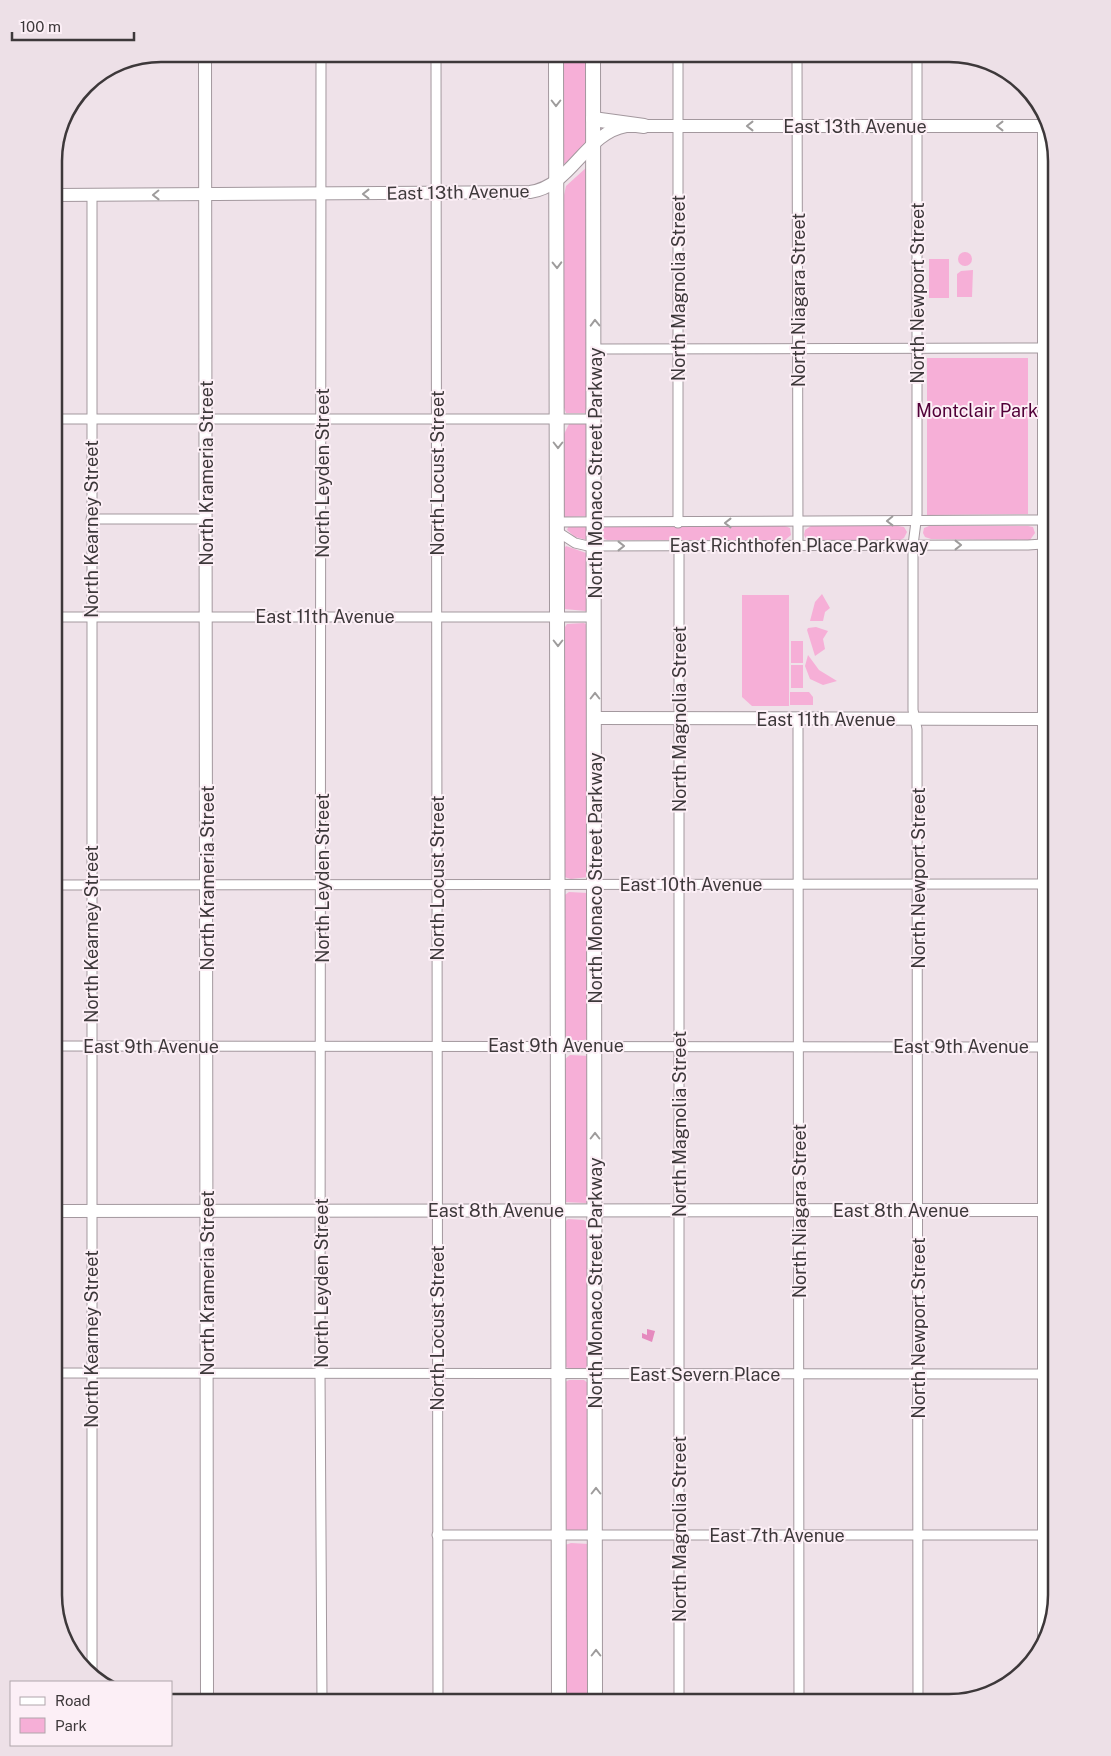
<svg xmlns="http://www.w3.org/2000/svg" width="1111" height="1756" viewBox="0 0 1111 1756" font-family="'Public Sans',sans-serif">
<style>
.green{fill:#f6afd7}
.water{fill:#e58abe}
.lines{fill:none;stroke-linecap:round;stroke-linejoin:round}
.street-casing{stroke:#a3989e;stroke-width:11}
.secondary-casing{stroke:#a3989e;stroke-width:14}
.primary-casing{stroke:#a3989e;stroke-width:16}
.street{stroke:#fff;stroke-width:9}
.secondary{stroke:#fff;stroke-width:12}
.primary{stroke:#fff;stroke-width:14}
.oneway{stroke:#9e9c9c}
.labels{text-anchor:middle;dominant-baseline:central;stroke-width:4;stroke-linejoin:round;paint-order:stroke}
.street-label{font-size:18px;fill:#3d383a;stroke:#fceff6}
.park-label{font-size:18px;fill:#510038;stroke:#fceff6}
.rim{fill:none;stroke:#3d383a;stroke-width:2.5}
</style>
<rect width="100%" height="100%" fill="#efe2e9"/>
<g class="green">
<path d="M 564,54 L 590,54 L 591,138 L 566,165 L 564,163 Z"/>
<path d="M 587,167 L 588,413 L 566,413 L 563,405 L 564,195 L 566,186 Z"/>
<circle cx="965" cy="259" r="7"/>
<rect x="929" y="259" width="20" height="39"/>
<path d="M 973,270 L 972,297 L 957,297 L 957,274 L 961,271 Z"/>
<path d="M 927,358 L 1028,358 L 1028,514 L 927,515 Z"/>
<path d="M 585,423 L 588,424 L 588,516 L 564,517 L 564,434 L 569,424 Z"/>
<path d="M 569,525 L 588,526 L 587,540 L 575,537 L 567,530 Z"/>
<path d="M 606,526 L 785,526 L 790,528 L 791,535 L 785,540 L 607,540 L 602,538 L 600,533 Z"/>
<path d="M 811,526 L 898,526 L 904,527 L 907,532 L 904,538 L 900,540 L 812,540 L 806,539 L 804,535 L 805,530 Z"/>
<path d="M 929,526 L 1028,526 L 1033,527 L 1035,533 L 1030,540 L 931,539 L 925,537 L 923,533 L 924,528 Z"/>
<path d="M 566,546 L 589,554 L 589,611 L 586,611 L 564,609 L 563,550 Z"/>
<path d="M 822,594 L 830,608 L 825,612 L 823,621 L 810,621 L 815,602 Z"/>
<path d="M 742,595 L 789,595 L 789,706 L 752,706 L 742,697 Z"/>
<path d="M 584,623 L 587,625 L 589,877 L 571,879 L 564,877 L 563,630 L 567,624 Z"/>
<path d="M 816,627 L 828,631 L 823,639 L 825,649 L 815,656 L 807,630 L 808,628 Z"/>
<rect x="791" y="641" width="12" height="22"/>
<path d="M 808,655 L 819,670 L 837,681 L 823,685 L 810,679 L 805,666 Z"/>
<rect x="791" y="665" width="12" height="23"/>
<path d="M 790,692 L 809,692 L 813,697 L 813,705 L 790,705 Z"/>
<path d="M 569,892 L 588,893 L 588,1039 C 580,1041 568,1043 563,1036 L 562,897 Z"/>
<path d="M 1050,1051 L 1057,1051 L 1057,1201 L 1051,1201 Z"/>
<path d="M 570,1055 L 589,1056 L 588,1202 L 586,1203 L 563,1202 L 565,1059 Z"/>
<path d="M 568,1219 L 584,1220 L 589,1224 L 589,1368 C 582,1370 569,1371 564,1365 L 564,1223 Z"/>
<path d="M 569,1380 L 584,1380 L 589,1384 L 589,1530 L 586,1531 L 569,1531 L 564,1527 L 565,1382 Z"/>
<path d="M 571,1543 L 589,1544 L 590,1695 C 584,1700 570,1699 564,1695 L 565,1545 Z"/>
</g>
<path class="water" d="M 647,1329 L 655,1331 L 652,1342 L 642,1338 L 642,1333 L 647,1335 Z"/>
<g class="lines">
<g class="street-casing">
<g id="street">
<path d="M 321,54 L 320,1373 L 322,1702"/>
<path d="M 436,54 L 438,1702"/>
<path d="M 678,54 L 678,523"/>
<path d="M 797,54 L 798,545"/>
<path d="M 917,54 L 917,514 L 913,545 L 913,710 L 917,729 L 918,1702"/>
<path d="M 595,349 L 1057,348"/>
<path d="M 54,419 L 595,419"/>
<path d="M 91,519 L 206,519"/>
<path d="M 558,522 L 1044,520"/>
<path d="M 558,532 L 575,543 L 588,546 L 1028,545 L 1057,543"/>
<path d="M 1044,587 L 1057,595"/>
<path d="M 54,617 L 595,617"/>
<path d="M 798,719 L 799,1702"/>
<path d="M 54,885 L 1057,884"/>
<path d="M 54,1046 L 1057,1047"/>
<path d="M 54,1373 L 1057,1374"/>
<path d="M 437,1535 L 1057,1535"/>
<path d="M 92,1673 L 92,195"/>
<path d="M 679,1702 L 679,545"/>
</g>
</g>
<g class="secondary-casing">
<g id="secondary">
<path d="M 205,54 L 207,1702"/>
<path d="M 1044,111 L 1044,1644"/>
<path d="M 54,195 L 530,192 C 572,186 585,133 626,126 L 1049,126"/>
<path d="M 595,718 L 1057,719"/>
<path d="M 54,1211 L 1057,1210"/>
</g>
</g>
<g class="primary-casing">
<g id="primary">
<path d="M 556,54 L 559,1702"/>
<path d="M 593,54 L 595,1702"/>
<path d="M 593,119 L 644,126"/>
</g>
</g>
<use href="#street" class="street"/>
<use href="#secondary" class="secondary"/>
<use href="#primary" class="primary"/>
</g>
<defs><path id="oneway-chevron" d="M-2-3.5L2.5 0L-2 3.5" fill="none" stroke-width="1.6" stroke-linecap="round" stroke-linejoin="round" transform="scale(1.25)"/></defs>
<g class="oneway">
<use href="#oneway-chevron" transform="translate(556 103) rotate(90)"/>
<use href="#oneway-chevron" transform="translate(750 126) rotate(180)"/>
<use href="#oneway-chevron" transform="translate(1000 126) rotate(-180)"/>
<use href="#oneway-chevron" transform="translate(366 194) rotate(-180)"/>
<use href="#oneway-chevron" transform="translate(156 195) rotate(179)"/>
<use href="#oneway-chevron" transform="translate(557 265) rotate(89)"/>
<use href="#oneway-chevron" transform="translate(595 323) rotate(-91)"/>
<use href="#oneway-chevron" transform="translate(558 445) rotate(90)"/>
<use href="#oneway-chevron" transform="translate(890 521) rotate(179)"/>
<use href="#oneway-chevron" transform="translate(728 523) rotate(-180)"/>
<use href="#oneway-chevron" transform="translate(958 545)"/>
<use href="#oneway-chevron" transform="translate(621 546)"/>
<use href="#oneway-chevron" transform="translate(558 643) rotate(90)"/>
<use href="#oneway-chevron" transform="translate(595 696) rotate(-90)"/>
<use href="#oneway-chevron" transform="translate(595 1136) rotate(-90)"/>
<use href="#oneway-chevron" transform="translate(596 1491) rotate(-90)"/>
<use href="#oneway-chevron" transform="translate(596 1653) rotate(-90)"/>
</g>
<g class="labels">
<g class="street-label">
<text x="855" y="126">East 13th Avenue</text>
<text transform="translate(458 192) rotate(-1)">East 13th Avenue</text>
<text transform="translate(678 288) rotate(-90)">North Magnolia Street</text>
<text transform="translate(917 293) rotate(-90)">North Newport Street</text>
<text transform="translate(798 300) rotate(-90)">North Niagara Street</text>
<text transform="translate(206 473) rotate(-90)">North Krameria Street</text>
<text transform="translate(322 473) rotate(-90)">North Leyden Street</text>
<text transform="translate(437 473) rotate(-90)">North Locust Street</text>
<text transform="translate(595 473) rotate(-90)">North Monaco Street Parkway</text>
<text transform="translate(91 529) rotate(-90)">North Kearney Street</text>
<text x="799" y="545">East Richthofen Place Parkway</text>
<text x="325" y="616">East 11th Avenue</text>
<text transform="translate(679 719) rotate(-90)">North Magnolia Street</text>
<text x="826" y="719">East 11th Avenue</text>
<text transform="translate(207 878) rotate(-90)">North Krameria Street</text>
<text transform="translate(322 878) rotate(-90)">North Leyden Street</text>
<text transform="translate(437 878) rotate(-90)">North Locust Street</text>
<text transform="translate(595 878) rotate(-90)">North Monaco Street Parkway</text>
<text transform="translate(918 878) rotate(-90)">North Newport Street</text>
<text x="691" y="884">East 10th Avenue</text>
<text transform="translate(91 934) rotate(-90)">North Kearney Street</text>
<text x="556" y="1045">East 9th Avenue</text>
<text x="151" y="1046">East 9th Avenue</text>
<text x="961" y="1046">East 9th Avenue</text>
<text transform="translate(679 1124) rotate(-90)">North Magnolia Street</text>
<text x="496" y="1210">East 8th Avenue</text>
<text x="901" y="1210">East 8th Avenue</text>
<text transform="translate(799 1211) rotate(-90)">North Niagara Street</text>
<text transform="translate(207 1283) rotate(-90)">North Krameria Street</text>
<text transform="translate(321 1283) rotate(-90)">North Leyden Street</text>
<text transform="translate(595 1283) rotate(-90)">North Monaco Street Parkway</text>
<text transform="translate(437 1328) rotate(-90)">North Locust Street</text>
<text transform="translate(918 1328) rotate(-90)">North Newport Street</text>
<text transform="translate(91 1339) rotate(-90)">North Kearney Street</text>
<text x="705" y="1374">East Severn Place</text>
<text transform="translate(679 1529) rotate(-90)">North Magnolia Street</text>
<text x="777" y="1535">East 7th Avenue</text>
</g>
<g class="park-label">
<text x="977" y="410">Montclair Park</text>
</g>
</g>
<path d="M0 0H1111V1756H0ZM161 62H949A99 99 0 0 1 1048 161V1595A99 99 0 0 1 949 1694H161A99 99 0 0 1 62 1595V161A99 99 0 0 1 161 62Z" fill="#ede0e7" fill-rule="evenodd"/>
<path class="rim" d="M161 62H949A99 99 0 0 1 1048 161V1595A99 99 0 0 1 949 1694H161A99 99 0 0 1 62 1595V161A99 99 0 0 1 161 62Z"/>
<rect x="10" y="1681" width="162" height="65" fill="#fceff6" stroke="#b0a6ab"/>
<rect x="20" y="1697" width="25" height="8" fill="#ffffff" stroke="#b0a6ab"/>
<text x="55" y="1706" font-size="15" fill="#3d383a">Road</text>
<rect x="20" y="1718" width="25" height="15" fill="#f6afd7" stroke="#b0a6ab"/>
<text x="55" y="1731" font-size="15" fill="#3d383a">Park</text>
<path d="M12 32v8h122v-8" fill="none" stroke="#3d383a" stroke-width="2.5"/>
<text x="20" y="32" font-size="15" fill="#3d383a" stroke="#fceff6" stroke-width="4" paint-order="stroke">100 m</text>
</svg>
